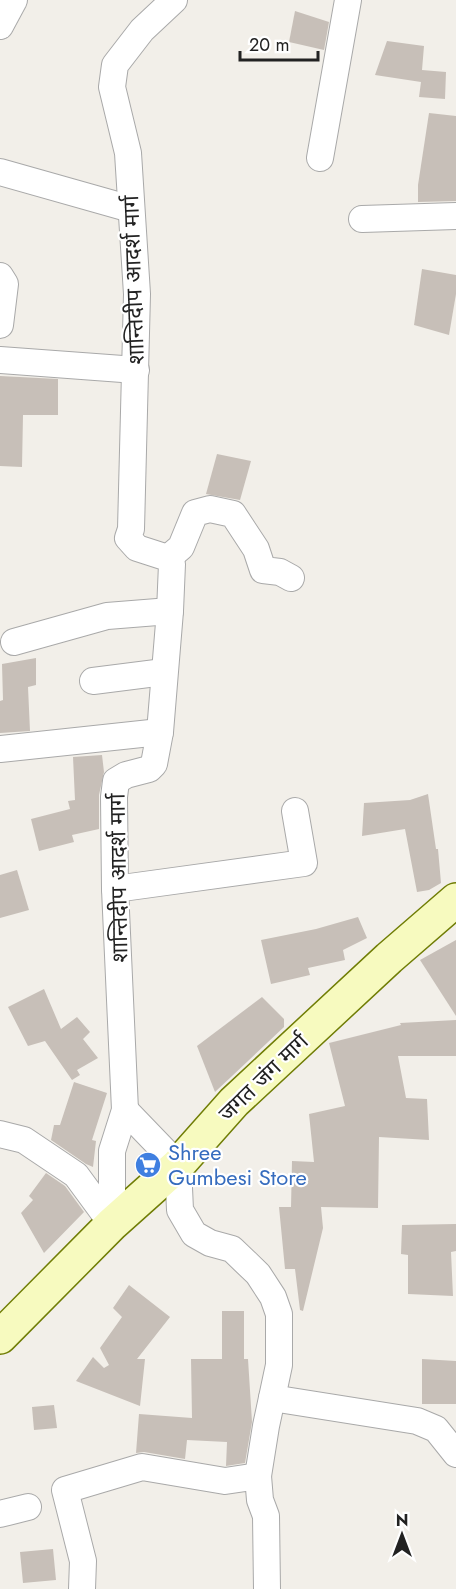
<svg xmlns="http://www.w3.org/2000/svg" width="456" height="1589" viewBox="0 0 456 1589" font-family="Jost,'Noto Sans Devanagari',sans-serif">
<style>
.building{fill:#c7bfb8}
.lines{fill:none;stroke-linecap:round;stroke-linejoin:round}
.street-casing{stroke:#a9a9a9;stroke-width:28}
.secondary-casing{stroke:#707d05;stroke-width:36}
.street{stroke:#fff;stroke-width:26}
.secondary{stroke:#f7fabf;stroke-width:33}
.labels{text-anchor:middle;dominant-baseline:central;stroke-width:4.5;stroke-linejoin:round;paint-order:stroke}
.street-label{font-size:22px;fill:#222;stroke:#fff}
.shop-label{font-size:22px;fill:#366cbe;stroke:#fff;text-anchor:start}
</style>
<rect width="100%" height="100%" fill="#f2efe9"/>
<g class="building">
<path d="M 295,11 L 329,22 L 324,50 L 289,42 Z"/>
<path d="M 387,41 L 424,46 L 422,70 L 446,72 L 445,99 L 419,97 L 421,82 L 375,75 Z"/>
<path d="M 429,113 L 456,116 L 456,201 L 418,202 L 418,185 Z"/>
<path d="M 422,269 L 456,275 L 456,294 L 449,335 L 414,325 Z"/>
<path d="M 0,376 L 58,379 L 58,415 L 23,415 L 22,467 L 0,466 Z"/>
<path d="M 217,454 L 251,461 L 240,500 L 206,494 Z"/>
<path d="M 36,658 L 36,685 L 28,687 L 30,731 L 0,733 L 0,701 L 3,700 L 2,664 Z"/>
<path d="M 102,755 L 104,772 L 99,795 L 99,829 L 72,835 L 74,842 L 39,851 L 31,819 L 70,809 L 68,801 L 75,800 L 73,757 Z"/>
<path d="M 428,794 L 436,849 L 438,849 L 441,883 L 429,890 L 417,892 L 405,829 L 362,836 L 364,803 L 410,800 Z"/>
<path d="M 17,870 L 29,910 L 0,918 L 0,875 Z"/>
<path d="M 358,917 L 367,938 L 343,950 L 345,960 L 308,968 L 310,975 L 271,984 L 261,940 L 316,929 Z"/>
<path d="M 456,940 L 456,1016 L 420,960 Z"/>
<path d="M 44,989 L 61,1029 L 77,1017 L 90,1032 L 83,1039 L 98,1058 L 77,1070 L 80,1075 L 72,1080 L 45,1041 L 28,1046 L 8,1007 Z"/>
<path d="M 262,997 L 284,1019 L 284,1027 L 215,1092 L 197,1046 Z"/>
<path d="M 456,1020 L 456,1056 L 398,1056 L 406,1098 L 427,1099 L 429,1140 L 379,1137 L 378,1208 L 321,1207 L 323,1228 L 303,1311 L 300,1310 L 295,1269 L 285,1269 L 279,1207 L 291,1207 L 292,1161 L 314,1162 L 309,1114 L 345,1106 L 329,1043 L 401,1025 L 400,1023 Z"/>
<path d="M 74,1082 L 107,1093 L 92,1140 L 96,1141 L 93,1167 L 86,1164 L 51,1140 L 54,1125 L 60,1125 Z"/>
<path d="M 46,1173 L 65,1186 L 84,1212 L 44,1253 L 21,1213 L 33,1200 L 29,1196 Z"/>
<path d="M 456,1224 L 456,1251 L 451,1252 L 453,1296 L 408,1294 L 408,1255 L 401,1254 L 402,1225 Z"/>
<path d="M 129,1285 L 170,1317 L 137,1359 L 145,1359 L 140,1406 L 76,1381 L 93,1357 L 104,1368 L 109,1365 L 100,1348 L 122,1317 L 113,1308 Z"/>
<path d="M 222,1311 L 244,1311 L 244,1359 L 248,1359 L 252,1422 L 245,1463 L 226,1466 L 227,1442 L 187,1440 L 185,1459 L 144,1452 L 136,1453 L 139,1414 L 192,1418 L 191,1359 L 222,1359 Z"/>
<path d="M 422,1359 L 456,1361 L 456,1404 L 422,1404 Z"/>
<path d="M 54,1405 L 57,1428 L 34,1430 L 32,1407 Z"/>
<path d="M 53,1549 L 56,1580 L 23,1583 L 20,1552 Z"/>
</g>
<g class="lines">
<g class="street-casing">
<g id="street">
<path d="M 0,26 L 14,0"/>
<path d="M 320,158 L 348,0"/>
<path d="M 0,172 L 131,209"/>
<path d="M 362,219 L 456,216"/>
<path d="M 0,276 L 5,284 L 0,325"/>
<path d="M 0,360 L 136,370"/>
<path d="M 168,558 L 181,547 L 195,513 L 210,509 L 233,514 L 256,549 L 263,570 L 280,572 L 291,578"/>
<path d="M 14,642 L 107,616 L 170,611"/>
<path d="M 93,681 L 164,672"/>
<path d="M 0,749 L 160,732"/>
<path d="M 115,889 L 304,863 L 295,811"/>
<path d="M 125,1110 L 178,1165 L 180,1210 L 194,1234 L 210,1243 L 232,1249 L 258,1274 L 273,1297 L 279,1314 L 279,1365 L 266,1426 L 258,1476"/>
<path d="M 0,1134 L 24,1140 L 76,1175 L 112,1224"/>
<path d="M 112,1224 L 112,1151 L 125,1110 L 115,889 L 114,797 L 116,781 L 126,775 L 149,769 L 154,764 L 160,732 L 170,611 L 172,564 L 168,558 L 137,548 L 128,538 L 131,529 L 137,294 L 128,153 L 112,87 L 115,65 L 142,30 L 174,0"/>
<path d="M 272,1398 L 417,1421 L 436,1429 L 456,1454"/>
<path d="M 0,1514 L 28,1507"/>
<path d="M 82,1589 L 83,1561 L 65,1490 L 142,1467 L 225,1481 L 258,1476 L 260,1500 L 266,1516 L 267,1589"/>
</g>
</g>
<g class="secondary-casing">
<path id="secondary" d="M 0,1337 L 112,1224 L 178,1165 L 234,1102 L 389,958 L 456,900"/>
</g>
<use href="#street" class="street"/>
<use href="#secondary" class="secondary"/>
</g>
<defs>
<g id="supermarket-disc" transform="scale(1.35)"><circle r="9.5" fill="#3f7fe0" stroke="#fff"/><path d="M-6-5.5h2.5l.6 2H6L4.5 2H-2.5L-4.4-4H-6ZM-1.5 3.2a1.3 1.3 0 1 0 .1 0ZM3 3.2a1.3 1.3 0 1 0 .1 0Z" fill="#fff"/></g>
</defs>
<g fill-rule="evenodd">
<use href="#supermarket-disc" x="148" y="1165"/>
</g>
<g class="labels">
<g class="street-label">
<text transform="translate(133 280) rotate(-92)">शान्तिदीप आदर्श मार्ग</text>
<text transform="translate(118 878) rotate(-91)">शान्तिदीप आदर्श मार्ग</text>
<text transform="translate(263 1077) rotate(-44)">जगत जंग मार्ग</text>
</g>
<g class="shop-label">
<text x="168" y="1152">Shree<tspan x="168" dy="25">Gumbesi Store</tspan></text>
</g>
</g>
<g transform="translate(402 1535)" stroke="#ffffff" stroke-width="4.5" paint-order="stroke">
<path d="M0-4.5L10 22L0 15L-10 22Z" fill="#222222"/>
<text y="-9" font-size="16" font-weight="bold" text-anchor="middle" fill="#222222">N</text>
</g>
<path d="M240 51v9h78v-9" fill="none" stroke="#222222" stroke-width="3"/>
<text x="249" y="51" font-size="18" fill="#222222" stroke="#ffffff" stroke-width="4.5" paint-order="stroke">20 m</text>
</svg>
